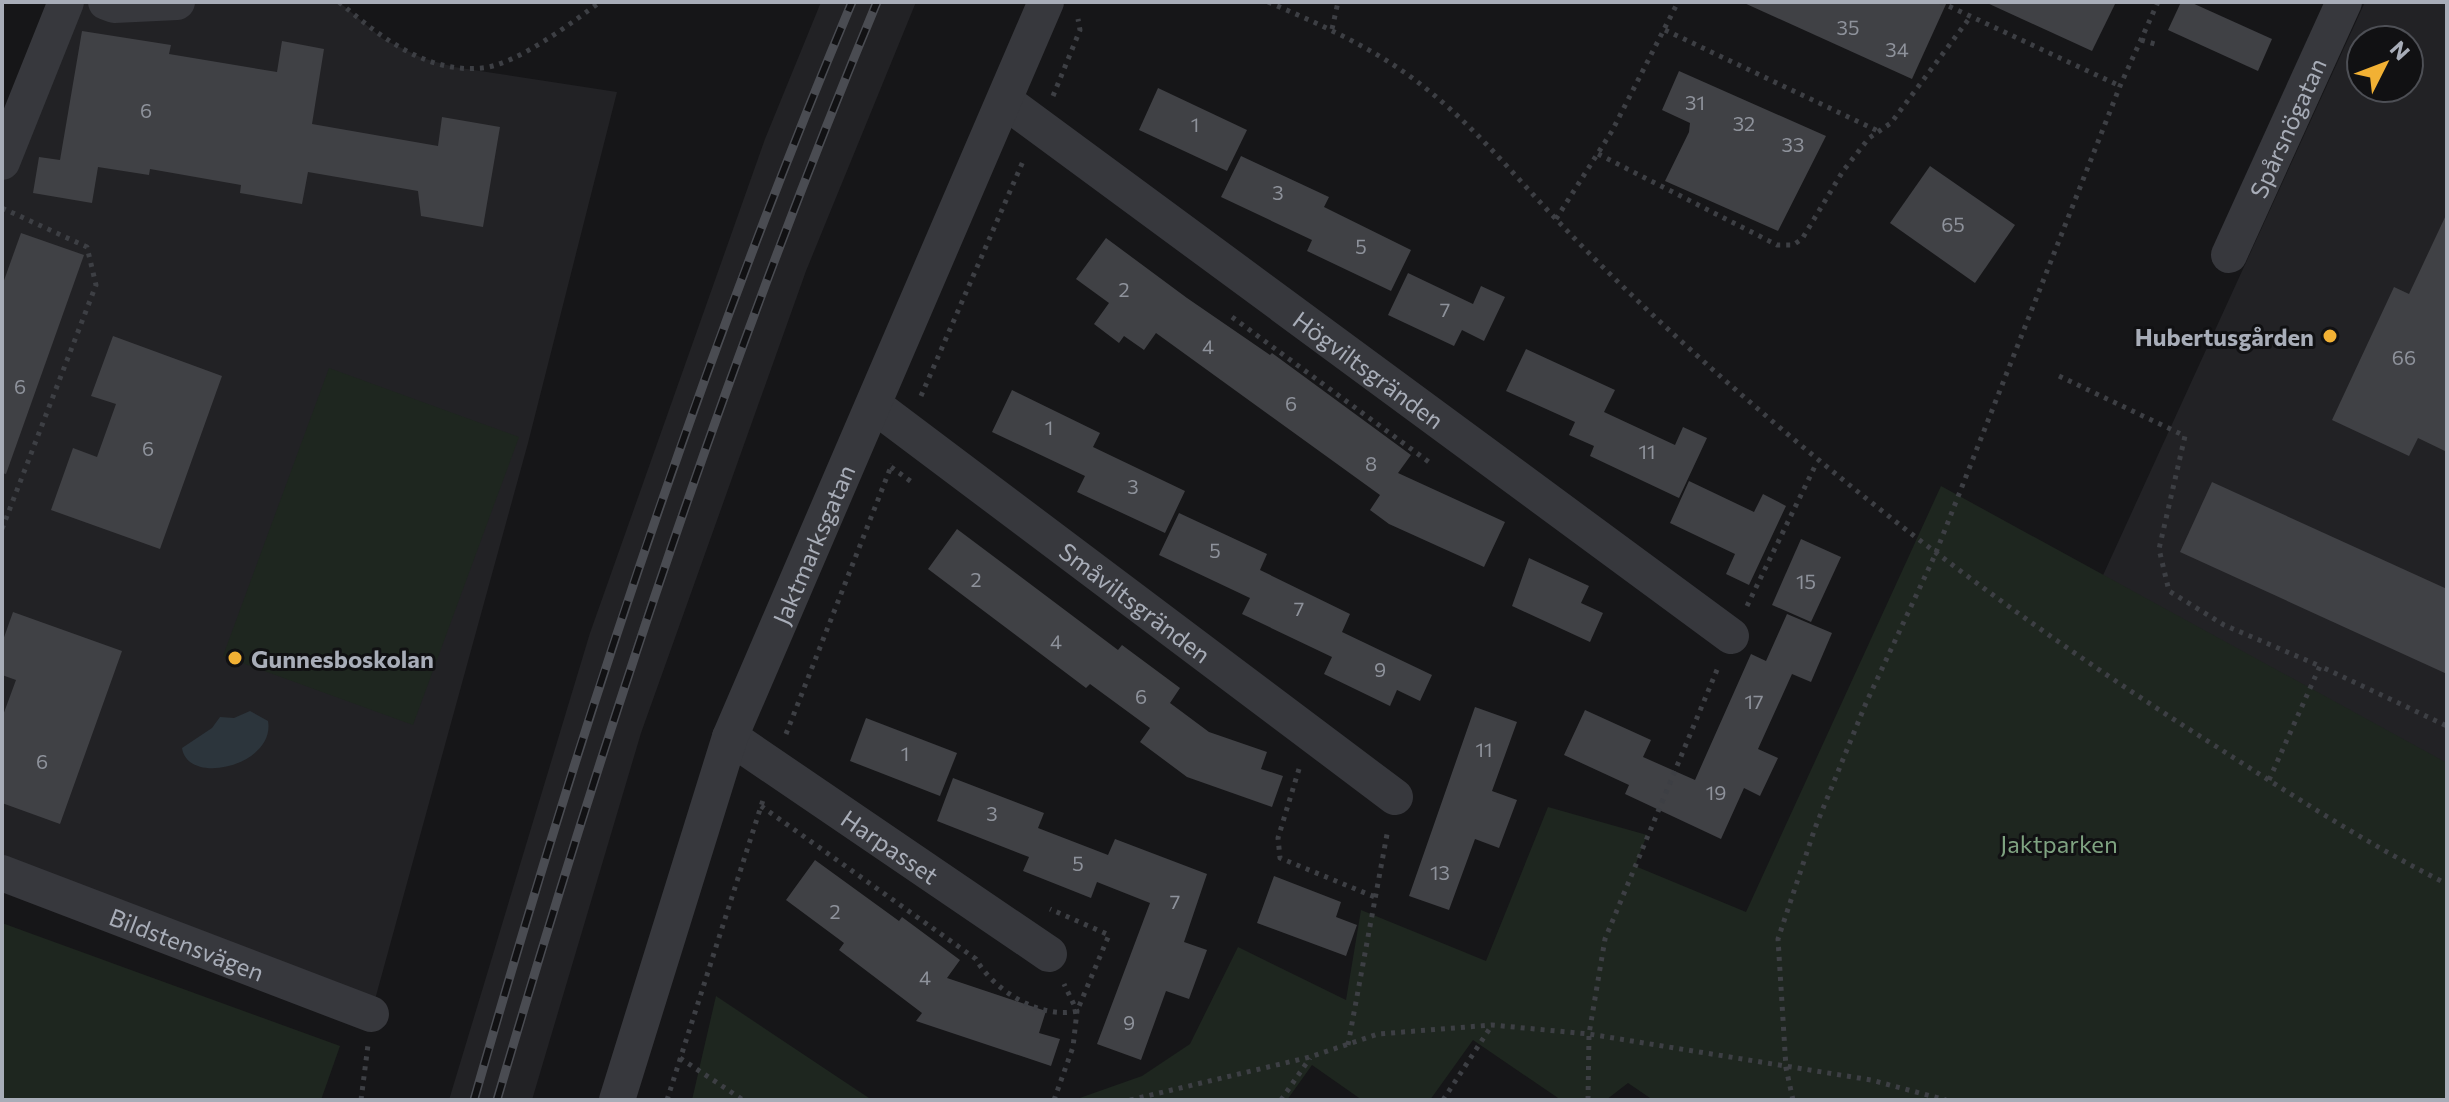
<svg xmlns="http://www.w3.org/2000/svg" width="2449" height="1102" viewBox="0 0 2449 1102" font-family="Commissioner,sans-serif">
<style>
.built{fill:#222225;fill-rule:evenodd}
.green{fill:#1e261f}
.water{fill:#2c353c}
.building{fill:#404145}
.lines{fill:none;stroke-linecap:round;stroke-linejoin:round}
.path{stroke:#3d3f44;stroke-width:5;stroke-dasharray:4 6;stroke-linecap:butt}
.minor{stroke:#37383d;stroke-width:36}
.rail-casing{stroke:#4a4c52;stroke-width:9}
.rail{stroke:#111113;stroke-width:6;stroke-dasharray:18;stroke-linecap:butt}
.poi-dot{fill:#f2b134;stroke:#111113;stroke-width:3}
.labels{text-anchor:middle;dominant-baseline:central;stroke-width:6;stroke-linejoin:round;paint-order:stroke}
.number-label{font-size:20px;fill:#8e929b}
.street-label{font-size:24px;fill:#a8adb8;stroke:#111113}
.poi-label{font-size:24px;font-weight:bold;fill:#a8adb8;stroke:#111113;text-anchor:end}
.park-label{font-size:24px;fill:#7fa381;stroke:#111113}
</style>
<rect width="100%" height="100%" fill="#161618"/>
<g class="built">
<path d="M 66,2 L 339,2 L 383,39 L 422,58 L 454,67 L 617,92 L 528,443 L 371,1014 L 2,873 L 2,162 Z"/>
<path d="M 821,2 L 916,2 L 806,271 L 641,733 L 532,1100 L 449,1100 L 590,633 L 765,139 Z"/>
<path d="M 2365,2 L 2447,2 L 2447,772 L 2099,584 ZM 2361,40 L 2409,40 L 2409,88 L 2361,88 Z"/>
</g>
<g class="green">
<path d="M 329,368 L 519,437 L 413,725 L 223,656 Z"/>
<path d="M 1941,486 L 2447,763 L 2447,1100 L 1653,1100 L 1628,1083 L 1606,1100 L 1561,1100 L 1473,1040 L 1430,1100 L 1362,1100 L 1312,1065 L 1287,1100 L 1074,1100 L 1142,1076 L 1190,1044 L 1238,947 L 1346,1000 L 1361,910 L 1486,961 L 1548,807 L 1647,835 L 1635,866 L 1746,912 Z"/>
<path d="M 2,923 L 340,1046 L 321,1100 L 2,1100 Z"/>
<path d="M 716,996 L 872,1100 L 692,1100 Z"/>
</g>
<path class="water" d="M 250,711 L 268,721 C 276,765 188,787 182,748 L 212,728 L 220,717 L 234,718 Z"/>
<g class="building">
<path d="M 1742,2 L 1947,2 L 1912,79 Z"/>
<path d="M 1985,2 L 2116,2 L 2092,51 Z"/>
<path d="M 2181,2 L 2190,2 L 2272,39 L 2258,71 L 2168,30 Z"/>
<path d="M 82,31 L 171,45 L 169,54 L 277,72 L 282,41 L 324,49 L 312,124 L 438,146 L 442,117 L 500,127 L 483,227 L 421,216 L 418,191 L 308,172 L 302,204 L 240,193 L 241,185 L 150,169 L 149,175 L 98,167 L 92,203 L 33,193 L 39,157 L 60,160 Z"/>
<path d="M 1679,71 L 1826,136 L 1778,231 L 1665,181 L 1689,132 L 1690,123 L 1662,110 Z"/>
<path d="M 1158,88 L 1247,130 L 1227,171 L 1139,130 Z"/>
<path d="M 1241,156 L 1329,197 L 1324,207 L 1411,250 L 1391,291 L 1307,251 L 1312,240 L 1221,197 Z"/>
<path d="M 1930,166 L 2015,225 L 1975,283 L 1890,223 Z"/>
<path d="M 2447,213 L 2447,452 L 2418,438 L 2409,456 L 2332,420 L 2394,287 L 2409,294 Z"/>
<path d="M 21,233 L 84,255 L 6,474 L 2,473 L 2,286 Z"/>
<path d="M 1106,238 L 1187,298 L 1270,355 L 1272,353 L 1411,455 L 1398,473 L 1505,522 L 1484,567 L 1389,524 L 1370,510 L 1380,495 L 1156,333 L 1144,350 L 1124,336 L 1119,343 L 1094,324 L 1109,303 L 1076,279 Z"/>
<path d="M 1408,273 L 1473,304 L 1481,286 L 1505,297 L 1484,341 L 1462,330 L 1454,346 L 1388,315 Z"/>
<path d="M 113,336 L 222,376 L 160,549 L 51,510 L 73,448 L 97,457 L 116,404 L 91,396 Z"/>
<path d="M 1526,349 L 1615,390 L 1604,412 L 1675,445 L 1683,427 L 1707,438 L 1679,498 L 1590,456 L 1594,446 L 1569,435 L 1575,422 L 1506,391 Z"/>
<path d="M 1012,390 L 1100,433 L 1093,447 L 1185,491 L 1165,533 L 1077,492 L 1085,476 L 992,432 Z"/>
<path d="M 1689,481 L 1754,512 L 1763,494 L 1786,506 L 1749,585 L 1726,574 L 1735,554 L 1670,523 Z"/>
<path d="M 2212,482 L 2447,589 L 2447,674 L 2180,552 Z"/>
<path d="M 1179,513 L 1267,554 L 1260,570 L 1350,614 L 1342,632 L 1432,675 L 1420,701 L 1397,690 L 1390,706 L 1324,674 L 1332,657 L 1242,614 L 1250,598 L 1159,555 Z"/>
<path d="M 957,529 L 1118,650 L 1122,645 L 1180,688 L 1170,703 L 1209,732 L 1267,752 L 1261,769 L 1283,776 L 1272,807 L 1187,777 L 1140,742 L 1150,728 L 1090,684 L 1086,688 L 928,569 Z"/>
<path d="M 1801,539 L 1841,557 L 1811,622 L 1772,605 Z"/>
<path d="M 1529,558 L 1589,586 L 1581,603 L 1603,613 L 1590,642 L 1512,606 Z"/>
<path d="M 13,612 L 122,651 L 60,824 L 2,803 L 2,718 L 16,680 L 2,675 L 2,643 Z"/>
<path d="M 1787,614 L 1832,633 L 1811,682 L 1792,674 L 1758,749 L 1778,758 L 1760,796 L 1744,788 L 1721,839 L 1625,794 L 1629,785 L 1564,755 L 1585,710 L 1651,740 L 1643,757 L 1695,780 L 1751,654 L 1766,661 Z"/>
<path d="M 1475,707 L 1517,722 L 1492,791 L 1517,800 L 1499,848 L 1475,839 L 1449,910 L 1409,896 Z"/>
<path d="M 866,718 L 957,753 L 940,796 L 850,761 Z"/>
<path d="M 953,778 L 1044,813 L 1038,828 L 1108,855 L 1115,839 L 1207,874 L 1184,942 L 1207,950 L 1189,999 L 1166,991 L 1141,1060 L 1097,1044 L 1150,903 L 1097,882 L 1091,898 L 1023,871 L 1029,857 L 937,821 Z"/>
<path d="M 815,860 L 899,921 L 902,917 L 960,960 L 947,978 L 1046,1011 L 1039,1033 L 1060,1039 L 1051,1066 L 916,1021 L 922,1013 L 839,950 L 844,943 L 786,900 Z"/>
<path d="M 1274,876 L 1341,902 L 1336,917 L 1357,925 L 1346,956 L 1257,923 Z"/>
</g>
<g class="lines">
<g class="path">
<path d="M 339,2 C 378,35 426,74 482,68 C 516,65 573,22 600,2"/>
<path d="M 1268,2 C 1322,25 1378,50 1424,87 C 1474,126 1512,173 1555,218 C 1604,270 1658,321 1711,368 C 1870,509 2038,634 2217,747 C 2292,795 2367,844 2447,884"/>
<path d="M 1940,2 L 2120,86"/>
<path d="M 1332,29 L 1338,2"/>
<path d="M 1665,30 L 1878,131"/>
<path d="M 2141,40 L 2155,44"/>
<path d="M 1053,96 L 1080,30 L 1078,19"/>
<path d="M 1598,154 L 1777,245 L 1793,245 L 1802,239 L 1843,171 L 1869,138 L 1891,123 L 1971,16"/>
<path d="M 2,208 L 87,247 L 96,285 L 2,529"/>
<path d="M 1556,219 L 1612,131 L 1678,2"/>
<path d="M 1232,317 L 1433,465"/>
<path d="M 2059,376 L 2185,436 L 2159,549 L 2169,591 L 2224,625 L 2320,666"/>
<path d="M 921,396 L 1024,159"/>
<path d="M 891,467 L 913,483"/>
<path d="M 1747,606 L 1817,462"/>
<path d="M 786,734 L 892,464"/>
<path d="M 1299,769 L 1278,838 L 1280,858 L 1375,897"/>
<path d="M 2269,780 L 2320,666 L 2447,726"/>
<path d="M 761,806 L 976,959 C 993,990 1041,1020 1077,1011 L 1109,935 L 1050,909"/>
<path d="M 1348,1045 L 1388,829"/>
<path d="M 680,1058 L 743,1100"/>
<path d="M 361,1100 L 368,1045"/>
<path d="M 667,1100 L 763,800"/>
<path d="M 1054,1100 L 1073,1047 L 1077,1011 L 1064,984"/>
<path d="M 1130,1100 L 1310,1057 L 1378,1034 L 1492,1025 L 1589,1034 L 1871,1080 L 1946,1100"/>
<path d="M 1281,1100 L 1310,1058"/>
<path d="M 1443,1100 L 1492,1025"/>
<path d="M 1588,1100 L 1589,1034 L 1605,939 L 1719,665"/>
<path d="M 1793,1100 L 1786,1068 L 1778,939 L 1815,828 L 1866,703 L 1935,555 L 2120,86 L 2158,2"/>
</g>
<g class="minor">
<path d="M 106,2 L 114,5 L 177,2"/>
<path id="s1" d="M 1005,101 L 1731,636"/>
<path d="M 2,162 L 66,2"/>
<path id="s2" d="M 2229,255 L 2344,2"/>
<path id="s3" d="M 875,406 L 1395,797"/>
<path id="s4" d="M 730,737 L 1049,954"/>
<path id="s5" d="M 2,873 L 371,1014"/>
<path id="s6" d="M 617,1100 L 730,737 L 1046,2"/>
</g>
<g class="rail-casing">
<g id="rail">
<path d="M 474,1100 C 580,728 702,359 852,2"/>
<path d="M 497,1100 C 606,728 728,360 877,2"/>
</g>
</g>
<use href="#rail" class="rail"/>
</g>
<g class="poi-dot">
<circle cx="2330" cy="336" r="8"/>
<circle cx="235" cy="658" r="8"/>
</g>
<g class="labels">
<g class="number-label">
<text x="1848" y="27">35</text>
<text x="1897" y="49">34</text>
<text x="1695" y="102">31</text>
<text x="146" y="110">6</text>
<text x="1744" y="123">32</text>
<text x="1195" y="124">1</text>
<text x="1793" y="144">33</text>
<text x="1278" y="192">3</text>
<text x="1953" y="224">65</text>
<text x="1361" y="246">5</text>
<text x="1124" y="289">2</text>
<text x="1445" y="309">7</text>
<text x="1208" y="346">4</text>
<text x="2404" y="357">66</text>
<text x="20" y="386">6</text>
<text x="1291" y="403">6</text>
<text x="1049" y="427">1</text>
<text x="148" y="448">6</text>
<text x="1647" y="451">11</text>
<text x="1371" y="463">8</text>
<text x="1133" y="486">3</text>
<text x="1215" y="550">5</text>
<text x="976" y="579">2</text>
<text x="1806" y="581">15</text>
<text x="1299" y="608">7</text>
<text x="1056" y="641">4</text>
<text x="1380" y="669">9</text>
<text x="1141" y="696">6</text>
<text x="1754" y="701">17</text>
<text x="1484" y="749">11</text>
<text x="905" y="753">1</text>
<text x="42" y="761">6</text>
<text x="1716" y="792">19</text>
<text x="992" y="813">3</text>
<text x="1078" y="863">5</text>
<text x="1440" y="872">13</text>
<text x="1175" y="901">7</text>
<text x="835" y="911">2</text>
<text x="925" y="977">4</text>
<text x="1129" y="1022">9</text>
</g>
<g class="street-label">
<text stroke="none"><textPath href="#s2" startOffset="140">Spårsnögatan</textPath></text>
<text stroke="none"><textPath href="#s1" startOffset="452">Högviltsgränden</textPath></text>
<text stroke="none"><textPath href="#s6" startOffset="590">Jaktmarksgatan</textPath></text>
<text stroke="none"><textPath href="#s3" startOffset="326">Småviltsgränden</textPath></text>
<text stroke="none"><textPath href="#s4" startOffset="194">Harpasset</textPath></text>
<text stroke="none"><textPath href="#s5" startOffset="198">Bildstensvägen</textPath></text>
</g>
<g class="poi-label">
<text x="2314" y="336">Hubertusgården</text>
<text x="251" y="658" text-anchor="start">Gunnesboskolan</text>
</g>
<g class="park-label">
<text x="2059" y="843">Jaktparken</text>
</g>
</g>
<rect width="2449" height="1102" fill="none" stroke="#a8adb8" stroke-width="8"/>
<g transform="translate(2385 64) rotate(48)"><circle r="38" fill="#111113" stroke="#4d4f55" stroke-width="2"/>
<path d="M0-6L14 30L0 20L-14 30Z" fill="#f2b134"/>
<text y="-12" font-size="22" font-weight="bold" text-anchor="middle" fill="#a8adb8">N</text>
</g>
</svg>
